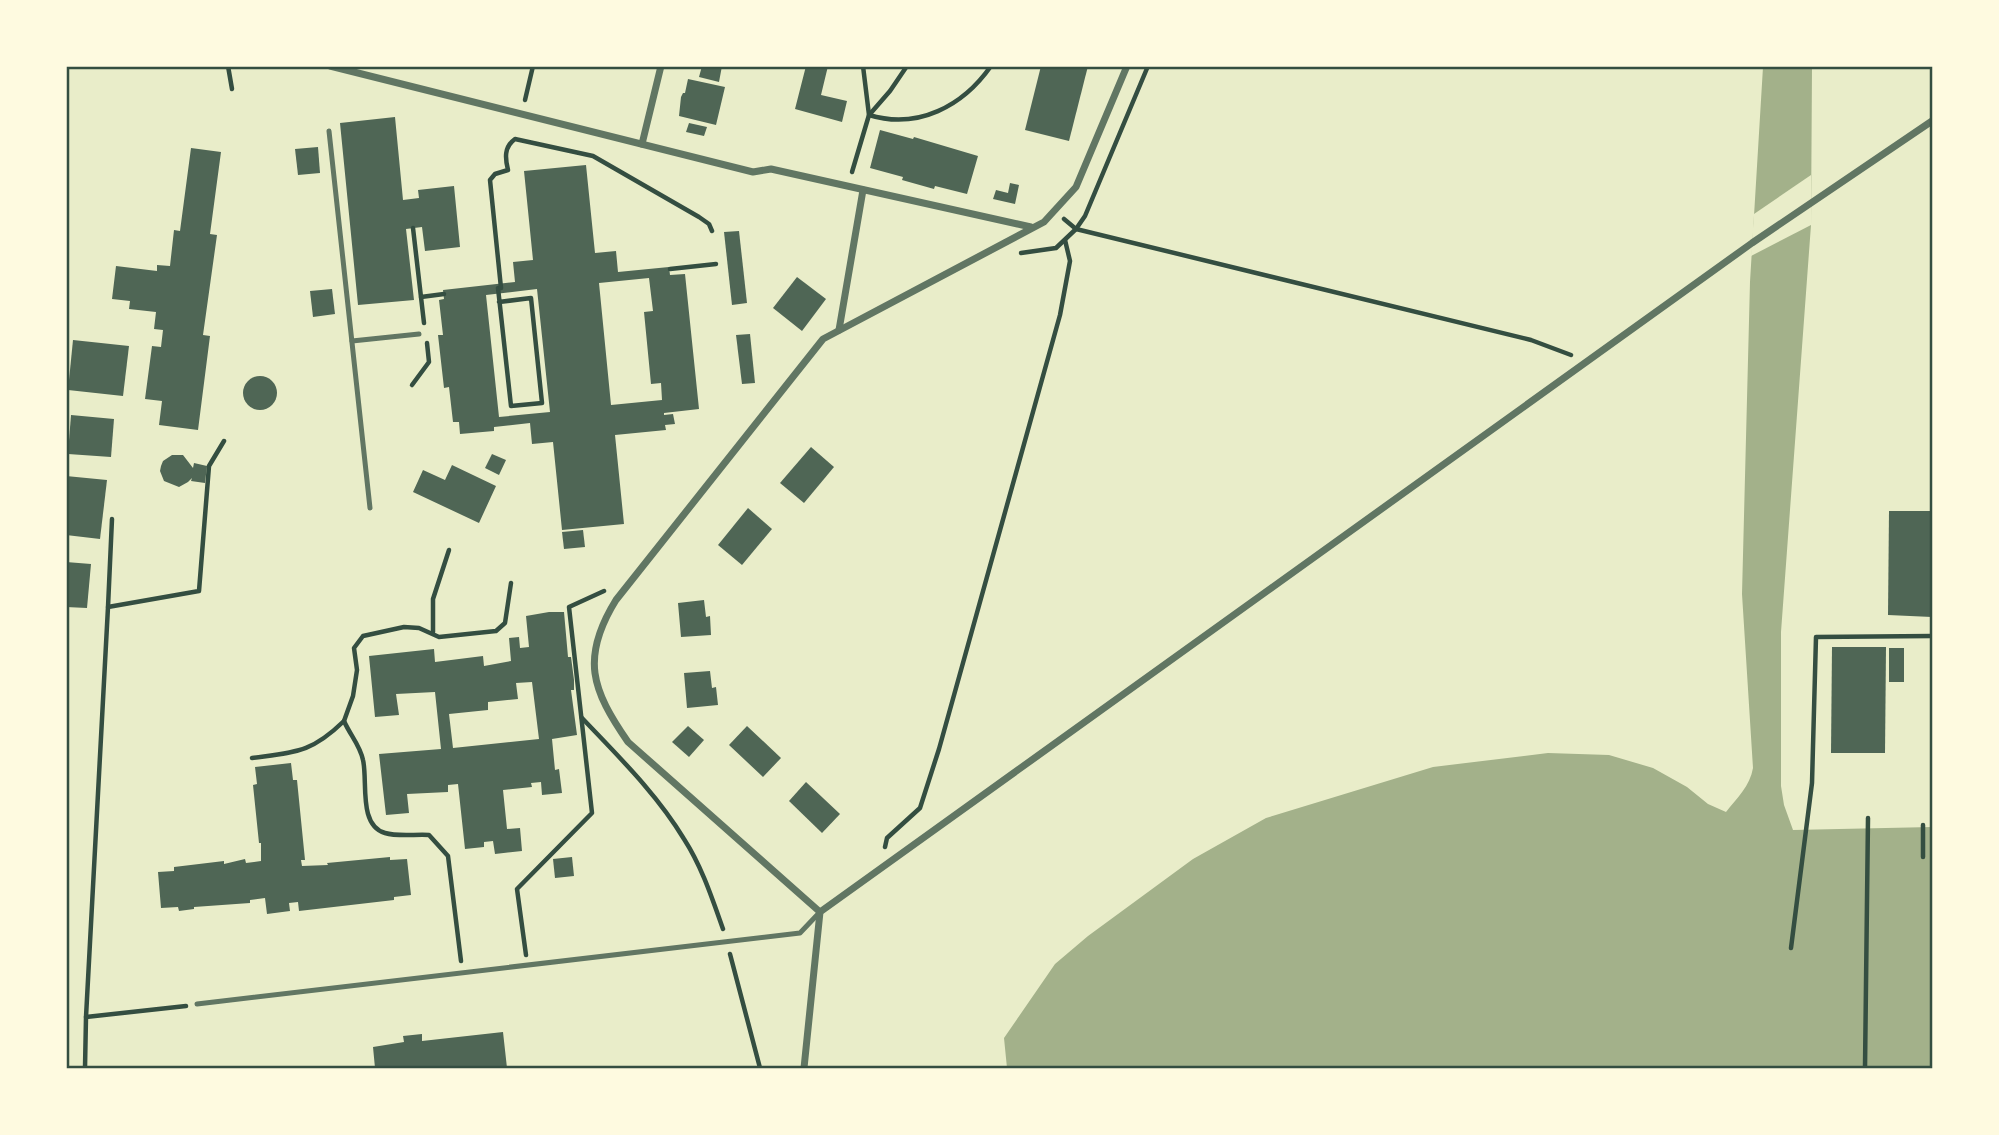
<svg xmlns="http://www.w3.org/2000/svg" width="1999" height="1135" viewBox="0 0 1999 1135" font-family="'Work Sans',sans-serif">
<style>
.water{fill:#a3b18a}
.pier{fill:#e9edc9}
.building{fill:#4f6655;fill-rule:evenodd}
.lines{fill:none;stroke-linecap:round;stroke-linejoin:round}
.path{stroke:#344e41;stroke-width:4.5}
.service{stroke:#617663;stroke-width:5}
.minor{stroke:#617663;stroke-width:7}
.neatline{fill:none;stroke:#344e41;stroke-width:2.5}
</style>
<rect width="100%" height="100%" fill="#e9edc9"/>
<path class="water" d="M 1763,67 L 1812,67 L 1811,225 L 1781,632 L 1781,786 L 1784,805 L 1793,830 L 1932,827 L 1932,1068 L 1007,1068 L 1004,1038 L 1055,964 L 1088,936 L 1193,859 L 1266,818 L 1433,767 L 1548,753 L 1609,755 L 1653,768 L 1687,787 L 1708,804 L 1726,812 C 1737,798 1750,786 1753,768 L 1742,594 L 1750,282 Z"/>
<path class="pier" d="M 1811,175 L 1811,225 L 1751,256 L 1754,214 Z"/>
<g class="building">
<path d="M 702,66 L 722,66 L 719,82 L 699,77 Z"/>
<path d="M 806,66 L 828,66 L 821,95 L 847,101 L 842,122 L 795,109 Z"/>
<path d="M 1041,66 L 1088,66 L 1069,141 L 1025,130 Z"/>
<path d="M 688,79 L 725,87 L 716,125 L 679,116 L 681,97 L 683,93 L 685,93 Z"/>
<path d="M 395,117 L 403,200 L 419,198 L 418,190 L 454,186 L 460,247 L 425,251 L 422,227 L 406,229 L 414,300 L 358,305 L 340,123 Z"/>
<path d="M 689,123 L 707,127 L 704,136 L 686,132 Z"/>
<path d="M 880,130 L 913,139 L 914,137 L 978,156 L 967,194 L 935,186 L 934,189 L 902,180 L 903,177 L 870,168 Z"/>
<path d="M 318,147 L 320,173 L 298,175 L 295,149 Z"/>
<path d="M 191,148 L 221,152 L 210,234 L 217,235 L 203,335 L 210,336 L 198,430 L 159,425 L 162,401 L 145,399 L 152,346 L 161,347 L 163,330 L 154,329 L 156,312 L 129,309 L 130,301 L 112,299 L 116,266 L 157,271 L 157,265 L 170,266 L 174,230 L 180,231 Z"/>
<path d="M 586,165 L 595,253 L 616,251 L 618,272 L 669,267 L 670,275 L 685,274 L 699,409 L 664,413 L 664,415 L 673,414 L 675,424 L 665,425 L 666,430 L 615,435 L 624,524 L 562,530 L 553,442 L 532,444 L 530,423 L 494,427 L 494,431 L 460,434 L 459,422 L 453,422 L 449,387 L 444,388 L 438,335 L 443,335 L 439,300 L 444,299 L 443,290 L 515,282 L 513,262 L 533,260 L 524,171 ZM 649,278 L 653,311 L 644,312 L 651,384 L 661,383 L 662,400 L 611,405 L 599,283 ZM 537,289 L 550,412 L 499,417 L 486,295 Z"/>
<path d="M 1010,183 L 1019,185 L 1015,204 L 993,199 L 996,190 L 1008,193 Z"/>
<path d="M 739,231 L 747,303 L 732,305 L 724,232 Z"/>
<path d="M 797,277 L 826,299 L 802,331 L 773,308 Z"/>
<path d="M 332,289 L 335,314 L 313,317 L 310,291 Z"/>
<path d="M 750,334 L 755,383 L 742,384 L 736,335 Z"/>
<path d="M 73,340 L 129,346 L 123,396 L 68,390 Z"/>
<circle cx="260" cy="393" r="17"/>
<path d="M 71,415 L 114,419 L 111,457 L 68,454 Z"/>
<path d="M 811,447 L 834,467 L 804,503 L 780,483 Z"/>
<path d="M 492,454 L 506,460 L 499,475 L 485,468 Z"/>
<path d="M 172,455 L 183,455 L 193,468 L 194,463 L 207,466 L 205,483 L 191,481 L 192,478 L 188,482 L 179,487 L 164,481 L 160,471 L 161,466 L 163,461 Z"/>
<path d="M 452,465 L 496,486 L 479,523 L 413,492 L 423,470 L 445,480 Z"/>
<path d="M 66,476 L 107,480 L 100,539 L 66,535 Z"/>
<path d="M 748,508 L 772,529 L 742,565 L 718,545 Z"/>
<path d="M 1889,511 L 1932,511 L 1932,617 L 1888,615 Z"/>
<path d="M 583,530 L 585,547 L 564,549 L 562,532 Z"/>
<path d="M 66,562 L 91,564 L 87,608 L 66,607 Z"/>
<path d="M 704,600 L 706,617 L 710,616 L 711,635 L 681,637 L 678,603 Z"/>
<path d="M 549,612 L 564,612 L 568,657 L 571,657 L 574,680 L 574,690 L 571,690 L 577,735 L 552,739 L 555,770 L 559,769 L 562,793 L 542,795 L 541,782 L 531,783 L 532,787 L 503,790 L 507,829 L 520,828 L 522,851 L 495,854 L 493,841 L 484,842 L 484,847 L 465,849 L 458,784 L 448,785 L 448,792 L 407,794 L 409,813 L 386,815 L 379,754 L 441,749 L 435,692 L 396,694 L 399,715 L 375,717 L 369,656 L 434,649 L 435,662 L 483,656 L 484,666 L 511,661 L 509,638 L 519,637 L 520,648 L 529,647 L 526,616 ZM 532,682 L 539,739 L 453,748 L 449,714 L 488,710 L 488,702 L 518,699 L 516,683 Z"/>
<path d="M 1832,647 L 1886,647 L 1885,753 L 1831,753 Z"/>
<rect x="1889" y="648" width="15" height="34"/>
<path d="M 710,671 L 712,688 L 716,687 L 718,705 L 687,708 L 684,673 Z"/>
<path d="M 688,726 L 704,740 L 689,757 L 672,742 Z"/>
<path d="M 747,726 L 781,758 L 763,777 L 729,745 Z"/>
<path d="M 291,763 L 293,780 L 297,780 L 305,860 L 301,860 L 302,866 L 328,865 L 327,863 L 390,857 L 390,860 L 407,859 L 411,895 L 394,897 L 394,900 L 299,911 L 298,902 L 289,903 L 290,911 L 267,914 L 265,898 L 250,900 L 250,903 L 194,907 L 194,909 L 179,911 L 178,907 L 161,908 L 158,872 L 174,871 L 174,867 L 224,861 L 224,864 L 245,859 L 246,863 L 261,861 L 261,843 L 259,843 L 253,785 L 257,784 L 255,767 Z"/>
<path d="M 806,782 L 840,814 L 822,833 L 789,801 Z"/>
<path d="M 572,857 L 574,876 L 555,878 L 553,859 Z"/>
<path d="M 503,1032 L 507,1068 L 375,1068 L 373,1047 L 404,1042 L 403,1036 L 422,1034 L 422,1041 Z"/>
</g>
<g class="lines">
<g class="path">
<path d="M 228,66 L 232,89"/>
<path d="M 525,100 L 533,66"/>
<path d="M 870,114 L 890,91 L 907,66"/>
<path d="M 869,115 C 918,130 963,106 991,66"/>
<path d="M 852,172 L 869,115 L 863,66"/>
<path d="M 1064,219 L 1076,229 L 1531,340 L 1571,355"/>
<path d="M 413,228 L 424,323"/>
<path d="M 1021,253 L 1056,248 L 1076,229 L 1085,216 L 1148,66"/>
<path d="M 670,269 L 716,264"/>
<path d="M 498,288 L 511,406 L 542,403 L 531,298 L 499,302"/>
<path d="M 501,288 L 490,180 L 495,174 L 508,170 C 505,158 504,147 515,139 L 593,156 L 699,217 L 709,224 L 712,231"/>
<path d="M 421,297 L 444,294"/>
<path d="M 412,385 L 429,362 L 427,343"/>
<path d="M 108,607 L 112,519"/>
<path d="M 433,632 L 433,599 L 449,550"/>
<path d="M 582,718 C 618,756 657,794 684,839 C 702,867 712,898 723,929"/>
<path d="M 252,758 C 296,752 311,753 344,721"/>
<path d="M 1923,825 L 1923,857"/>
<path d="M 885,847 L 887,838 L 920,808 L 939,749 L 1060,315 L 1070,261 L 1065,240"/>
<path d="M 1791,948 L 1812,783 L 1816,637 L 1932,636"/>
<path d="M 730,954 L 760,1068"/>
<path d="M 526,955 L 517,889 L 592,813 L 569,607 L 604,591"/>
<path d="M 461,961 L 448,856 L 429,835 C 416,834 398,837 385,833 C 358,825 368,781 363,760 C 360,745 350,735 344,721 L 353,696 L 357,670 L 354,648 L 363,636 L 404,627 L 419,628 L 439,637 L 496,631 L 505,623 L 511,583"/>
<path d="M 86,1017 L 186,1006"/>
<path d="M 85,1068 L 86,1017 L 108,607 L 199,591 L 209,466 L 224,441"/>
<path d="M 1865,1068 L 1868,818"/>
</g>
<g class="service">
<path d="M 329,131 L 370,508"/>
<path d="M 352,341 L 419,334"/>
<path d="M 197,1004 L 800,933 L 819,913"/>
</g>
<g class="minor">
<path d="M 330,66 L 753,172 L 771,169 L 1031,227"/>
<path d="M 642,144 L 661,66"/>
<path d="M 839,330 L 863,190"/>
<path d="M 820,912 L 628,742 C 592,690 580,658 616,600 L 823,339 L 1044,222 L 1076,187 L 1127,66"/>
<path d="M 804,1068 L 820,912 L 1752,243 L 1932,121"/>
</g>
</g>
<rect width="1999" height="1135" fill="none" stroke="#fefae0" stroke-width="136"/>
<rect x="68" y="68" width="1863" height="999" class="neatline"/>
</svg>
